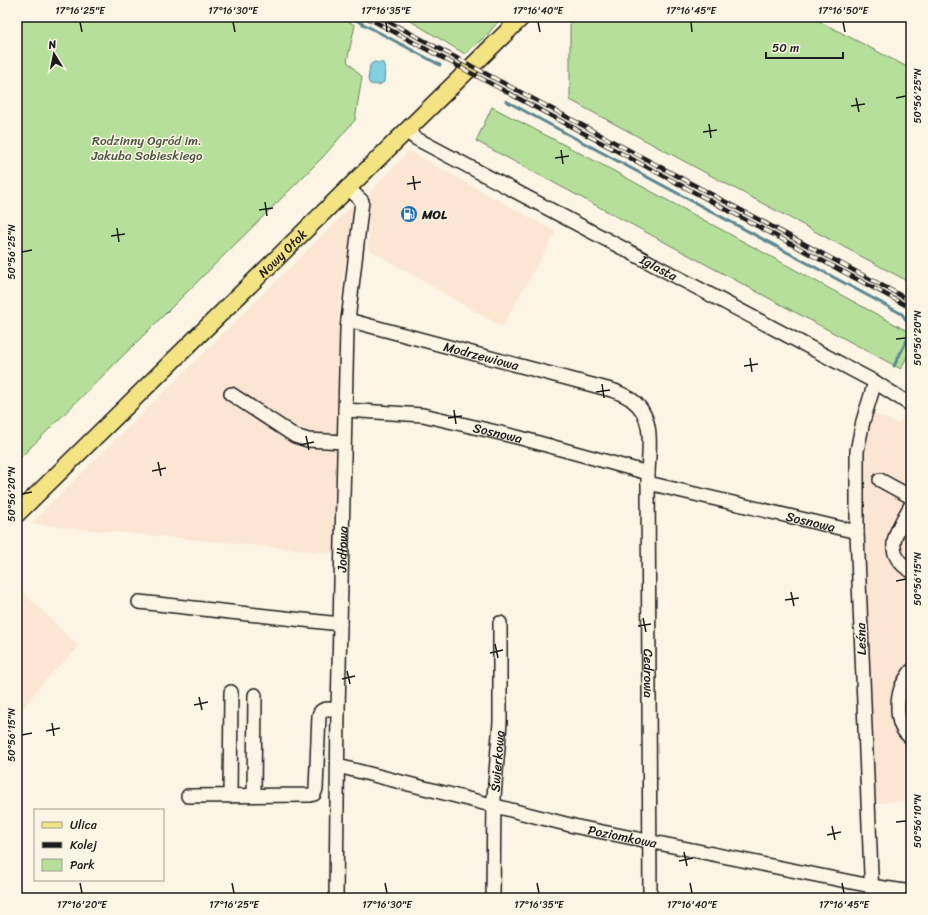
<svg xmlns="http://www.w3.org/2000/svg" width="928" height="915" viewBox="0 0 928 915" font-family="Sriracha,sans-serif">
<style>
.built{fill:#fbe6d4}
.green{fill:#b6df9b;stroke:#697e5c}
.water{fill:#83d0e1;stroke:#5a8892}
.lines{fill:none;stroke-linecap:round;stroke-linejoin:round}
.stream{stroke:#5a8892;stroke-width:3}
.minor-casing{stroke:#1c1c1c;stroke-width:16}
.major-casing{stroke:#1c1c1c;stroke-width:19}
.minor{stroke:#fcf5e5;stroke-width:13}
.major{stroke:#f4e382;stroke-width:16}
.rail-casing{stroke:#1c1c1c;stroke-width:4.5}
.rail{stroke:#fcf5e5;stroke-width:3;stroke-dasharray:9;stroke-linecap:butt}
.ticks{fill:none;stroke:#1c1c1c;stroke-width:1.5}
.labels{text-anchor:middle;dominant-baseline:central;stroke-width:3;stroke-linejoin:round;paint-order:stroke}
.park-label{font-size:13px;fill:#4a5642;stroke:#fcf5e5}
.poi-label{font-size:13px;font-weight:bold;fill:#1c1c1c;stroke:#fcf5e5;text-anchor:start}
.street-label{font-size:13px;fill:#1c1c1c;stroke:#fcf5e5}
.neatline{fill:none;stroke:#1c1c1c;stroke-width:1.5}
.ticks-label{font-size:10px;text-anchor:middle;fill:#1c1c1c}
</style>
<rect width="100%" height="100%" fill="#fcf5e5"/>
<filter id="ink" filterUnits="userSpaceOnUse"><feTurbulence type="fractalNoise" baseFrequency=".025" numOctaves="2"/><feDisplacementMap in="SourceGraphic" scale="8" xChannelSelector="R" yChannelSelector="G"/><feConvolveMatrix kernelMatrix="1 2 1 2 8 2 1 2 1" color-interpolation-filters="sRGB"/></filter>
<g filter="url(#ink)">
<g class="built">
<path d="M 409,151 L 556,232 L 502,327 L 368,249 L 370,192 Z"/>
<path d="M 351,207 L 353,210 L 339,306 L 334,553 L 30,524 Z"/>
<path d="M 911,405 L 911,800 L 873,804 L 860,456 L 871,412 L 898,424 Z"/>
<path d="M 17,586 L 79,647 L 44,681 L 23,708 L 17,729 Z"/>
</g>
<g class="green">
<path d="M 17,17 L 340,17 L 355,25 L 347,61 L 362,77 L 355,120 L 323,157 L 17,461 Z"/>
<path d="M 404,17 L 502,17 L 487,35 L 465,54 Z"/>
<path d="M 570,17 L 811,17 L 911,69 L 911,283 L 570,100 Z"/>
<path d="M 492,107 L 612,170 L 911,333 L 911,348 L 901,369 L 476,141 Z"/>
</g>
<path class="water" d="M 374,62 L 383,63 L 385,68 L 384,82 L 379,85 L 370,84 L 368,80 L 370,65 Z"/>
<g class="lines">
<g class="stream">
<path d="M 350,17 L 440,65"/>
<path d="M 506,101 L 902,314 L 911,327"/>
<path d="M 894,366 L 911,332"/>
</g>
<g class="minor-casing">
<g id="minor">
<path id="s1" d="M 406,130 L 415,138 L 875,382 L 911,405"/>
<path id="s2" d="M 348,320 L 615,391 C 621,394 627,396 632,400 C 655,417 649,448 648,473 L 650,898"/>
<path d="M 231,394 L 295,436 L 308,440 L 344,442"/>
<path id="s3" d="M 345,410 L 423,415 L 517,437 L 648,473"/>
<path d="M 880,480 L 911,497"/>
<path id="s4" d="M 648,483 L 857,532"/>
<path d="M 911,505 C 898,529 880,552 911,571"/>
<path d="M 139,602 L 340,624"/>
<path d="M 911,671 C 908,676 903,682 901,688 C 897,700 896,720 904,731 C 906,734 909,736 911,738"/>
<path id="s5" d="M 338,766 L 578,827 L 871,886 L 911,892"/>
<path d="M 254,795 L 255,695"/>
<path d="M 188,796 L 310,795 L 314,794 L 316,789 L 319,715 C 321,707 331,709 338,710"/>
<path d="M 230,796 L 231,692"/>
<path id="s6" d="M 336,898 L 338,710 L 347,329 L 362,201 L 347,187"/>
<path id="s7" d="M 493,898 L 494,797 L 500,722 L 500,623"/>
<path d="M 872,898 L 857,532 L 857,451 L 863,421 L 875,382"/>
</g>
</g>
<g class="major-casing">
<g id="major">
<path id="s8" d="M 17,514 L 522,17"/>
</g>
</g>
<use href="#minor" class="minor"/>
<use href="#major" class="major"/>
<g class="rail-casing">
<g id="rail">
<path d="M 366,17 L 911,308"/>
<path d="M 380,17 L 911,301"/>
</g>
</g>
<use href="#rail" class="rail"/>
</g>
</g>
<path class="ticks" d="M 80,22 L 82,32M 233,22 L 235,32M 386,22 L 387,32M 538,22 L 540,32M 691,22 L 692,32M 843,22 L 845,32M 856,98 L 859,112M 896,98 L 906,96M 851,106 L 865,104M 709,124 L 711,138M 703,132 L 717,130M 561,150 L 563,164M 555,158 L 569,156M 413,176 L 415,190M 407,184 L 421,182M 265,202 L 267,216M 259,210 L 273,208M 117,228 L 119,242M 111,236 L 125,234M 22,252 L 32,250M 896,339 L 906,338M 750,358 L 752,372M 744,366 L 758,364M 602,384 L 604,398M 596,392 L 610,390M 454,410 L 456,424M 448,418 L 462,416M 306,436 L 309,450M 300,445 L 314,442M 158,462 L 161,476M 152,471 L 166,468M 22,494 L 32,492M 896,581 L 906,579M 791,592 L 794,606M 785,600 L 799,598M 643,618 L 646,632M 638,626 L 651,624M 495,644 L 498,658M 490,653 L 503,650M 347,671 L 350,684M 342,679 L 355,676M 199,697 L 202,710M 194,705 L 208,702M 52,723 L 54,736M 46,731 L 60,728M 22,735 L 32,733M 896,822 L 906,821M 832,826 L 835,840M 827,835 L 841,832M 684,852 L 687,866M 679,861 L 693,858M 80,883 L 82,893M 232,883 L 234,893M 385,883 L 387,893M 537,883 L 539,893M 690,883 L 692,893M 842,883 L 844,893"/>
<defs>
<g id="fuel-disc" transform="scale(0.9)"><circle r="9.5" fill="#1f6fb2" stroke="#fcf5e5"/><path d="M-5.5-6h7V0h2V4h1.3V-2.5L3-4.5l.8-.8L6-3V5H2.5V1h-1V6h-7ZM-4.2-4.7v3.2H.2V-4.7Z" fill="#fff"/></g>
</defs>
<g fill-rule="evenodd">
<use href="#fuel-disc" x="409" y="214"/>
</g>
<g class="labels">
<g class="park-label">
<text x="147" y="140">Rodzinny Ogród im.<tspan x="147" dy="15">Jakuba Sobieskiego</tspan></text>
</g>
<g class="poi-label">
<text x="422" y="214">MOL</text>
</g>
<g class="street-label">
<text stroke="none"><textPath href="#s8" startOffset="372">Nowy Otok</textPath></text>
<text stroke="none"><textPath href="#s1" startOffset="288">Iglasta</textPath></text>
<text stroke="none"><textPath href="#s2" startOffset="138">Modrzewiowa</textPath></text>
<text stroke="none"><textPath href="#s3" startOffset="155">Sosnowa</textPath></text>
<text stroke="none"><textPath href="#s4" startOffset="167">Sosnowa</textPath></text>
<text stroke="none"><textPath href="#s6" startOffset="349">Jodłowa</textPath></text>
<text transform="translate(861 639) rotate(-92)">Leśna</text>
<text stroke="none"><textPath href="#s2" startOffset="574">Cedrowa</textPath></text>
<text stroke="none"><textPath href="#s7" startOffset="137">Świerkowa</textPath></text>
<text stroke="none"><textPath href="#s5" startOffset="293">Poziomkowa</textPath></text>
</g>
</g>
<rect width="928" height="915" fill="none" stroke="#fcf5e5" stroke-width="44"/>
<rect x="34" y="809" width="130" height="72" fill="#fcf5e5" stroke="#a29e95"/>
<rect x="42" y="822" width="20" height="6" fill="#f4e382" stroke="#a29e95"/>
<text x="70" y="829" font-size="12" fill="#1c1c1c">Ulica</text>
<rect x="42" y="842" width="20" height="6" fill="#1c1c1c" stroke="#a29e95"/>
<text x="70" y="849" font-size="12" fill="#1c1c1c">Kolej</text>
<rect x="42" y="859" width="20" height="12" fill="#b6df9b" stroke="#a29e95"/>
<text x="70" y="869" font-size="12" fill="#1c1c1c">Park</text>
<g transform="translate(54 54) rotate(350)" stroke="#fcf5e5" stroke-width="3" paint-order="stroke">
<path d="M0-3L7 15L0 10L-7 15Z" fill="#1c1c1c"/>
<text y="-6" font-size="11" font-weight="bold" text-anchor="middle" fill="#1c1c1c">N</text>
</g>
<path d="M766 52v6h77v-6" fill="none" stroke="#1c1c1c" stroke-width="2"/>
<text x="772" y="52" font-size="12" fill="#1c1c1c" stroke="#fcf5e5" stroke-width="3" paint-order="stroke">50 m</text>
<rect x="22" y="22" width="884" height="871" class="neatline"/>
<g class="ticks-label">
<text x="80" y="14">17°16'25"E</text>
<text x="233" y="14">17°16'30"E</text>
<text x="386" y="14">17°16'35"E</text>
<text x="538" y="14">17°16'40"E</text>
<text x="691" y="14">17°16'45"E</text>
<text x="843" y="14">17°16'50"E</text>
<text transform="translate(917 96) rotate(-90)" y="4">50°56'25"N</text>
<text transform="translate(11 252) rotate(-90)" y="4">50°56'25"N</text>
<text transform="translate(917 338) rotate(-90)" y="4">50°56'20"N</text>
<text transform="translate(11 494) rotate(-90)" y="4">50°56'20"N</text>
<text transform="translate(917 579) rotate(-90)" y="4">50°56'15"N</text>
<text transform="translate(11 735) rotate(-90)" y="4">50°56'15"N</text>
<text transform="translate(917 821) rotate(-90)" y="4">50°56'10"N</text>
<text x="82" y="908">17°16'20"E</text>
<text x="234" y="908">17°16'25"E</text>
<text x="387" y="908">17°16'30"E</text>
<text x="539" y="908">17°16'35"E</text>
<text x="692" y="908">17°16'40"E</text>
<text x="844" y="908">17°16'45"E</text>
</g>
</svg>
